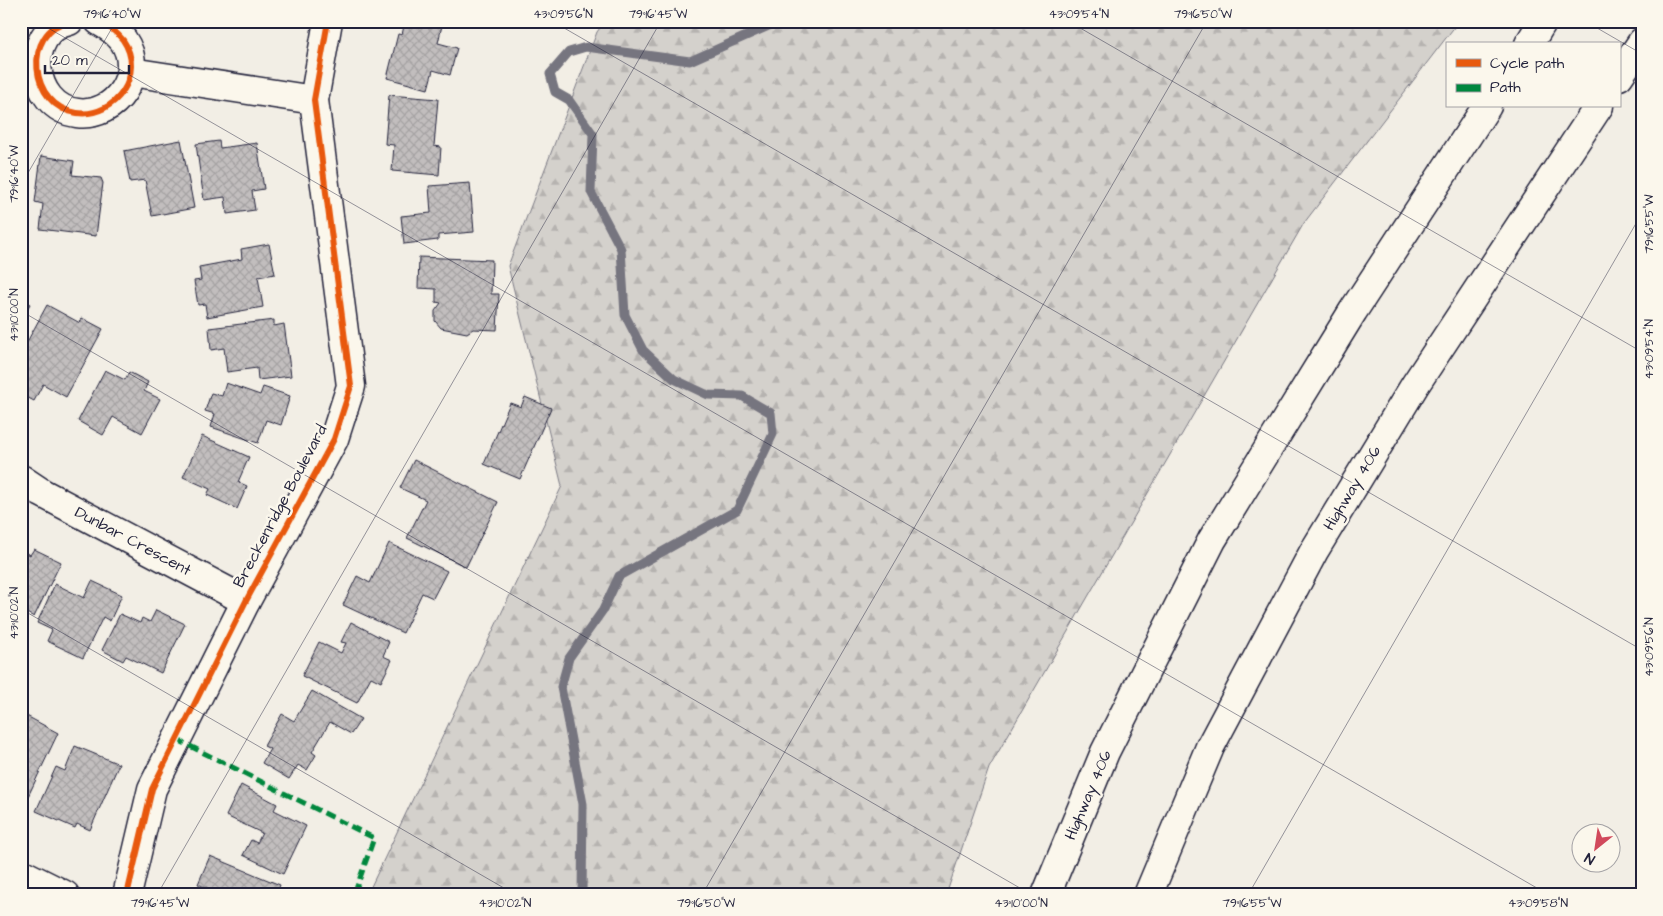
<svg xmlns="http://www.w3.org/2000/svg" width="1663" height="916" viewBox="0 0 1663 916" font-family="'Architects Daughter',sans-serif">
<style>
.forest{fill:url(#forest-firs);stroke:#7b7a84}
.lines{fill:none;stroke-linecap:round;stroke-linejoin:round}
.stream{stroke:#76747f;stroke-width:9}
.building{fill:url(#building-cross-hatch);stroke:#22223b}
.minor-casing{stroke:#22223b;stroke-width:31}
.highway-casing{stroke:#22223b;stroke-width:31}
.minor{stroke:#fbf7ec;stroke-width:28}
.highway{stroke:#fbf7ec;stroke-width:28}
.quiet{stroke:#00873e;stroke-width:5;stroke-dasharray:10 5;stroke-linecap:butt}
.cycleway-casing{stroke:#fbf7ec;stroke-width:9}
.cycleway{stroke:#e8590c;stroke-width:6}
.ticks{fill:none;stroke:#22223b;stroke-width:1;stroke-opacity:0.45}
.labels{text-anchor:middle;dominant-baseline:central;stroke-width:5;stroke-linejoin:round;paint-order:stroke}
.street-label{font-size:16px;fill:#22223b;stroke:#fbf7ec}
.neatline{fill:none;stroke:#22223b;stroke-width:2}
.ticks-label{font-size:12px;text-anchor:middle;fill:#22223b}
</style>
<defs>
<pattern id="forest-firs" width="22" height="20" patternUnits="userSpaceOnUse" patternTransform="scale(1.25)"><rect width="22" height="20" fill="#d4d1cc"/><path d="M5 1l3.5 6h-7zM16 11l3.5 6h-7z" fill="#b6b3b0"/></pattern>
<pattern id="building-cross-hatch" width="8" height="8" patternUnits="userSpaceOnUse" patternTransform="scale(1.25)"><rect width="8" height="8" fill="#c2bebe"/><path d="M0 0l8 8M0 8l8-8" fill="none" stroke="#a6a3a4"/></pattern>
</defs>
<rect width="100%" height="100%" fill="#f2eee5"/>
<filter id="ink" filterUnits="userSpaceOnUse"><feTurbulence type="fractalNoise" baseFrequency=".02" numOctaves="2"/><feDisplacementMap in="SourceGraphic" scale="10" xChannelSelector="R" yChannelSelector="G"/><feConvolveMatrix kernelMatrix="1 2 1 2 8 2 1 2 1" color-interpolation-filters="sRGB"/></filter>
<g filter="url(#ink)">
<path class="forest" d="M 605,21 L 1459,21 L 1304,223 L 989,768 L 946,895 L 367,895 L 562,486 L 508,266 L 597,32 Z"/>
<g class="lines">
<path class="stream" d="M 582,895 L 583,804 L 561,687 L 569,658 L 603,610 L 619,576 L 737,510 L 773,434 L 771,413 L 742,396 L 708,395 L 674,379 L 643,350 L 625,315 L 621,249 L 591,192 L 593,134 L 569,100 L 555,92 L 550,74 L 569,52 L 586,47 L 690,61 L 780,21"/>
</g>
<g class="building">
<path d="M 405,21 L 443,21 L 438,43 L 457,48 L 450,75 L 433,70 L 428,89 L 387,78 L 398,34 L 402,35 Z"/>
<path d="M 389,95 L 438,99 L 434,146 L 441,147 L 439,175 L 392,171 L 394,145 L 385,144 Z"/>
<path d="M 181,140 L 194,208 L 152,216 L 145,180 L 130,182 L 124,151 Z"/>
<path d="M 219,141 L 220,148 L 257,143 L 264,189 L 252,191 L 255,210 L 227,214 L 225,197 L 204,200 L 196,144 Z"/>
<path d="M 41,156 L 74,161 L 72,175 L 101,178 L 103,183 L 96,236 L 40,229 L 43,204 L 35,202 Z"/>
<path d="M 470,183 L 474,232 L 438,235 L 438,240 L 404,244 L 401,216 L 431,213 L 429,186 Z"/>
<path d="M 269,244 L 275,274 L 258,277 L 263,307 L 207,317 L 205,304 L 198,305 L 194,281 L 201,280 L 199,267 L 242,259 L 241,249 Z"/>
<path d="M 419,257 L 492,260 L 491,294 L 499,294 L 497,330 L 473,329 L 467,333 L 441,328 L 435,321 L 435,311 L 441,303 L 436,302 L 436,289 L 418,288 Z"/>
<path d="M 21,299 L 30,304 L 21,320 Z"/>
<path d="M 47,305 L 80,323 L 82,318 L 103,329 L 66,397 L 43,384 L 34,401 L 21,394 L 21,353 Z"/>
<path d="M 274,320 L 274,326 L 284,324 L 291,376 L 258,380 L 257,368 L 227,372 L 224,348 L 211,350 L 209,328 Z"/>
<path d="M 105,370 L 125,380 L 129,372 L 148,382 L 144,391 L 160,399 L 142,433 L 113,417 L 103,435 L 78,421 Z"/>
<path d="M 226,383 L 260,395 L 263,387 L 290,396 L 281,425 L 266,420 L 258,443 L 211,427 L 215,414 L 205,411 L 211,393 L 222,396 Z"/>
<path d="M 525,397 L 551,408 L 520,479 L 484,464 L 510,403 L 521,407 Z"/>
<path d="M 202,436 L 249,457 L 238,482 L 247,486 L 237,509 L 207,495 L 210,489 L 183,477 Z"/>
<path d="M 414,460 L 498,502 L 466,567 L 407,538 L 426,500 L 400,488 Z"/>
<path d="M 389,543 L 447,571 L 433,598 L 422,593 L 403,633 L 343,605 L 357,576 L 370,583 Z"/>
<path d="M 34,549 L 61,562 L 34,617 L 21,610 L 21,556 L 24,552 L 30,555 Z"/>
<path d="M 92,581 L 122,595 L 110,621 L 103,617 L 83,658 L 47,641 L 52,630 L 37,623 L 55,584 L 84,598 Z"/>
<path d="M 156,610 L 185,624 L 161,673 L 126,656 L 123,661 L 102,650 L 120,614 L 140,623 L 142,618 L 150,622 Z"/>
<path d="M 351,622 L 389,642 L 383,656 L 392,660 L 381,682 L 371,677 L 357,703 L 302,676 L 319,642 L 341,653 L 346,643 L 341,642 Z"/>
<path d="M 312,691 L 361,719 L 351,734 L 330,722 L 312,752 L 316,755 L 307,770 L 298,765 L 289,779 L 262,763 L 270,749 L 264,746 L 282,714 L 294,721 Z"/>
<path d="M 21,713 L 58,733 L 23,807 L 21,806 Z"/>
<path d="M 75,746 L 119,764 L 90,830 L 77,824 L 75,828 L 36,811 L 56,767 L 65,771 Z"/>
<path d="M 241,785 L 277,804 L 274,810 L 306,826 L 283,874 L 243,855 L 251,840 L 257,843 L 262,833 L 226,816 Z"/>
<path d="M 210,856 L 280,885 L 276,895 L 222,895 L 198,884 Z"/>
</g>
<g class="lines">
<g class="minor-casing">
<g id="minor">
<path d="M 69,21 C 22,31 29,107 77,113 C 116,118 146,73 123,40 C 116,31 108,26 99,21"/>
<path d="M 131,72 L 314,100"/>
<path d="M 21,479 L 42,493 L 246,601"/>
<path d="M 21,873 L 65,895"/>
<path d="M 127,895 L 152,789 L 246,601 L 334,439 L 351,386 L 314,100 L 328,21"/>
</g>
</g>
<g class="highway-casing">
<g id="highway">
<path d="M 1529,44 L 1543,21"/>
<path d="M 1619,76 L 1642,42"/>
<path d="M 1046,895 L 1105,752 L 1212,540 L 1353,311 L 1487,106"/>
<path d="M 1148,895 L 1210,747 L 1314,551 L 1415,385 L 1599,106"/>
</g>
</g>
<use href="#minor" class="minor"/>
<use href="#highway" class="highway"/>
<path class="quiet" d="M 176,739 L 374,838 L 354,895"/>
<g class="cycleway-casing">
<g id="cycleway">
<path d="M 69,21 C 22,31 29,107 77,113 C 116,118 146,73 123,40 C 116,31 108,26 99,21"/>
<path d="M 127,895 L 152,789 L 246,601 L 334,439 L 351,386 L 314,100 L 328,21"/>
</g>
</g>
<use href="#cycleway" class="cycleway"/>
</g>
</g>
<path class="ticks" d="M 36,21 L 1549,895M 552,21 L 1642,650M 1068,21 L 1642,352M 1585,21 L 1642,54M 21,185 L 116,21M 21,311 L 1032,895M 21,609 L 516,895M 157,895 L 661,21M 702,895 L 1207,21M 1248,895 L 1642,213"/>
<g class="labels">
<g class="street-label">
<text transform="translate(1352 488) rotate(-59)">Highway 406</text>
<text transform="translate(280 506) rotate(-62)">Breckenridge Boulevard</text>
<text transform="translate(133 541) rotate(28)">Dunbar Crescent</text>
<text transform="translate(1088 795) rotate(-67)">Highway 406</text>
</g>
</g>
<rect width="1663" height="916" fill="none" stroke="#fbf7ec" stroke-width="55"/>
<rect x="1446" y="42" width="175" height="65" fill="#fbf7ec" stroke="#a4a2a5"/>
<rect x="1456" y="59" width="25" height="8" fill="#e8590c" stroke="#a4a2a5"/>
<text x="1490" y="68" font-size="15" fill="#22223b">Cycle path</text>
<rect x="1456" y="84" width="25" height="8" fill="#00873e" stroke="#a4a2a5"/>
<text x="1490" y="92" font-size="15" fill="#22223b">Path</text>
<g transform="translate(1596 848) rotate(210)"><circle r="24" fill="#fbf7ec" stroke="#a4a2a5"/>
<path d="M0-4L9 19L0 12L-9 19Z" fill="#d1495b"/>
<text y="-8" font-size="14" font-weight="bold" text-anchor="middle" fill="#22223b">N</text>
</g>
<path d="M45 65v8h84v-8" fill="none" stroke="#22223b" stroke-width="2.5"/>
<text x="52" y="65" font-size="15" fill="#22223b" stroke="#fbf7ec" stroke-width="4" paint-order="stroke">20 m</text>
<rect x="28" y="28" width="1608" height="860" class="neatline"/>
<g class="ticks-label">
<text x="112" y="18">79°16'40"W</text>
<text x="563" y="18">43°09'56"N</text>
<text x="658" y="18">79°16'45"W</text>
<text x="1079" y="18">43°09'54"N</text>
<text x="1203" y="18">79°16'50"W</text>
<text transform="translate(14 174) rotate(-90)" y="4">79°16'40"W</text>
<text transform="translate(1649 224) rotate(-90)" y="4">79°16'55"W</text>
<text transform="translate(14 315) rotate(-90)" y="4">43°10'00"N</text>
<text transform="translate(1649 349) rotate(-90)" y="4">43°09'54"N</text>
<text transform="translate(14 613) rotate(-90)" y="4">43°10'02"N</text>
<text transform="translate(1649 647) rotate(-90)" y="4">43°09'56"N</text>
<text x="160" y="907">79°16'45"W</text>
<text x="505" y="907">43°10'02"N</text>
<text x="706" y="907">79°16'50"W</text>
<text x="1021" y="907">43°10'00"N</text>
<text x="1252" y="907">79°16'55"W</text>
<text x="1538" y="907">43°09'58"N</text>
</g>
</svg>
